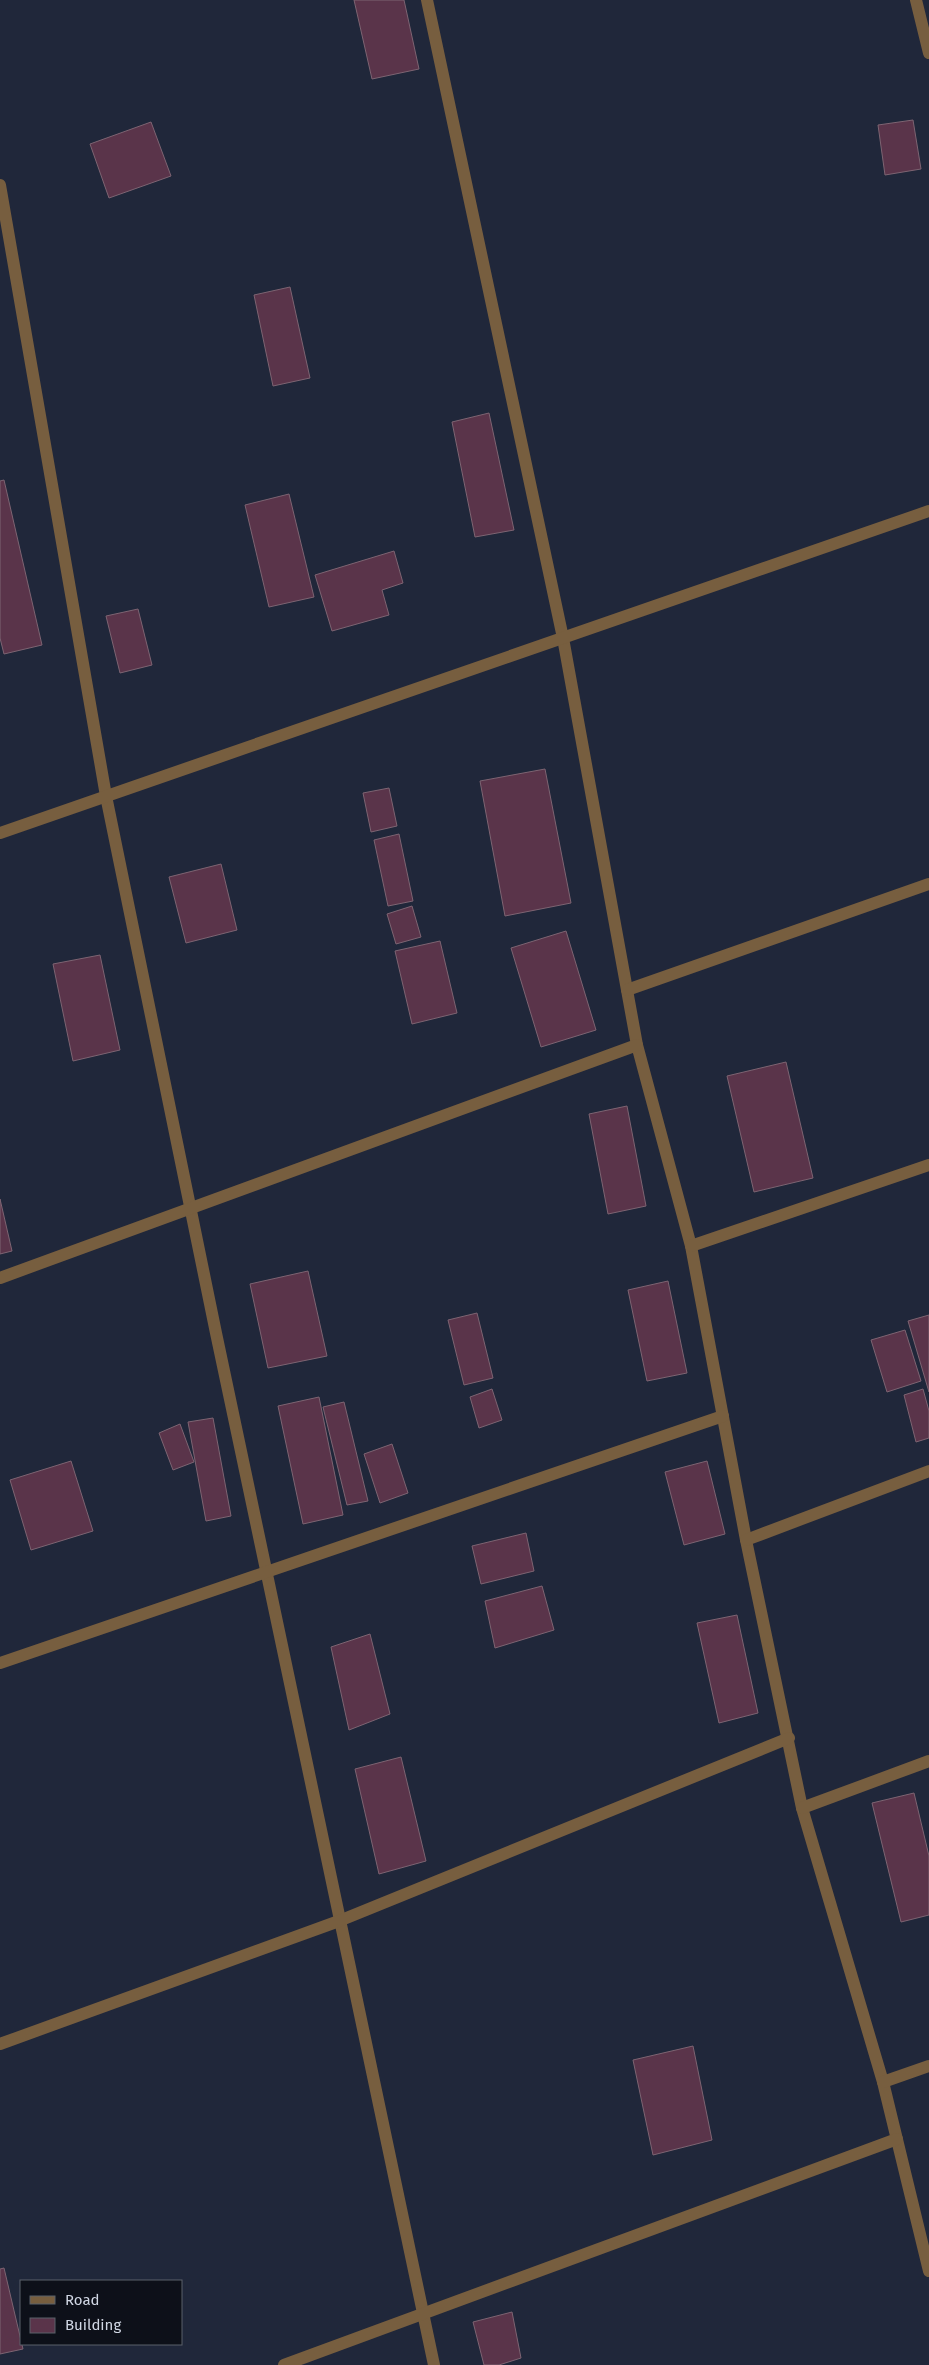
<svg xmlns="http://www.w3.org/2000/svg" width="929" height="2365" viewBox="0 0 929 2365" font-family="'Fira Sans',sans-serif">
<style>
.building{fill:#5a344a;stroke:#7d6472}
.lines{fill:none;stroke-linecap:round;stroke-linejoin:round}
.minor{stroke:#775e3f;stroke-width:12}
.tertiary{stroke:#775e3f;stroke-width:12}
</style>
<rect width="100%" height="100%" fill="#20273a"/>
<g class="building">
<path d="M 354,0 L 404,0 L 419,69 L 372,79 Z"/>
<path d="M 913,120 L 921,169 L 885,175 L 878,125 Z"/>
<path d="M 151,122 L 171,176 L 109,198 L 90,144 Z"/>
<path d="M 290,287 L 310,378 L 273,386 L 254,295 Z"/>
<path d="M 489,413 L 514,530 L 475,537 L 452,422 Z"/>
<path d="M 4,480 L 42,645 L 4,654 L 0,638 L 0,481 Z"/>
<path d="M 289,494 L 314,597 L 269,607 L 245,505 Z"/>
<path d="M 394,551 L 403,583 L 382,590 L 389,615 L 332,631 L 315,575 Z"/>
<path d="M 138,609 L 152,665 L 120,673 L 106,616 Z"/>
<path d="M 545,769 L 571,903 L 505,916 L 480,781 Z"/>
<path d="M 389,788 L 397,826 L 371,832 L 363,793 Z"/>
<path d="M 399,834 L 413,901 L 388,906 L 374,840 Z"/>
<path d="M 221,864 L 237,930 L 186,943 L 169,877 Z"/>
<path d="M 412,906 L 421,937 L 396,944 L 387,914 Z"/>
<path d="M 566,931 L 596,1030 L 541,1047 L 511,948 Z"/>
<path d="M 440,941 L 457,1013 L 412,1024 L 395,951 Z"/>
<path d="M 100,955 L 120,1050 L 73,1061 L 53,964 Z"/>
<path d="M 786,1062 L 813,1178 L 754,1192 L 727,1076 Z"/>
<path d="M 627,1106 L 646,1206 L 608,1214 L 589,1114 Z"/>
<path d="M 0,1199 L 12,1251 L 0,1254 Z"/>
<path d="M 308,1271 L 327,1356 L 268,1368 L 250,1284 Z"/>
<path d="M 668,1281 L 687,1373 L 647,1381 L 628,1290 Z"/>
<path d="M 477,1313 L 493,1378 L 464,1385 L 448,1320 Z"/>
<path d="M 929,1315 L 929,1392 L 908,1321 Z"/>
<path d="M 905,1330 L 921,1381 L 887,1392 L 871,1340 Z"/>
<path d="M 492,1389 L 502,1420 L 479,1428 L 470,1397 Z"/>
<path d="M 923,1389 L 929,1411 L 929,1438 L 916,1442 L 904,1395 Z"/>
<path d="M 319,1397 L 343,1515 L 303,1524 L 278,1406 Z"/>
<path d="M 344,1402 L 368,1501 L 347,1505 L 323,1407 Z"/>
<path d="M 213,1418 L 231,1516 L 206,1521 L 188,1422 Z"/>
<path d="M 180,1424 L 194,1462 L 173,1470 L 159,1433 Z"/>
<path d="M 392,1444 L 408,1493 L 380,1503 L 364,1454 Z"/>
<path d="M 71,1461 L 93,1531 L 31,1550 L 10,1480 Z"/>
<path d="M 707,1461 L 725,1534 L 684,1545 L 665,1472 Z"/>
<path d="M 526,1533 L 534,1571 L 481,1584 L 472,1546 Z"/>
<path d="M 542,1586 L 554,1630 L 495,1648 L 485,1601 Z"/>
<path d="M 737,1615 L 758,1713 L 719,1723 L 697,1623 Z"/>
<path d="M 370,1634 L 390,1714 L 349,1730 L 331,1647 Z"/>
<path d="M 401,1757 L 426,1861 L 379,1874 L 355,1769 Z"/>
<path d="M 914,1793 L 929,1856 L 929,1915 L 901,1922 L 872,1803 Z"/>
<path d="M 693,2046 L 712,2140 L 653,2155 L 633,2060 Z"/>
<path d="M 4,2268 L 23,2349 L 0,2354 L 0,2269 Z"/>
<path d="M 512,2312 L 521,2358 L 499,2365 L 484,2365 L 473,2322 Z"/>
</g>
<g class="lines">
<g class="minor">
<path d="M 427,0 L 563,638 L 637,1045 L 691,1246 L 746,1540 L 802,1808 L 883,2082 L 929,2271"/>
<path d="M 916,0 L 929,53"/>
<path d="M 0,185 L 106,796 L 216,1333 L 434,2365"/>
<path d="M 627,990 L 929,884"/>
<path d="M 691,1246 L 929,1165"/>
<path d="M 0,1278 L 637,1045"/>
<path d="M 746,1540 L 929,1471"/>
<path d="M 0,1663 L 723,1416"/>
<path d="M 802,1808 L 929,1761"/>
<path d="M 0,2044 L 339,1921 L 789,1738"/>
<path d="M 883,2082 L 929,2066"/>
<path d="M 284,2365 L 897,2139"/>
</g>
<path class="tertiary" d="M 0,833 L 929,511"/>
</g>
<rect x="20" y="2280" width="162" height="65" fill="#0d1019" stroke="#5b606a"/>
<rect x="30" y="2296" width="25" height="8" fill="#775e3f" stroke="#5b606a"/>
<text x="65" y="2305" font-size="15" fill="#d1d7e4">Road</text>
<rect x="30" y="2318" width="25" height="15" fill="#5a344a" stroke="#5b606a"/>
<text x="65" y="2330" font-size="15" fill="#d1d7e4">Building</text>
</svg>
